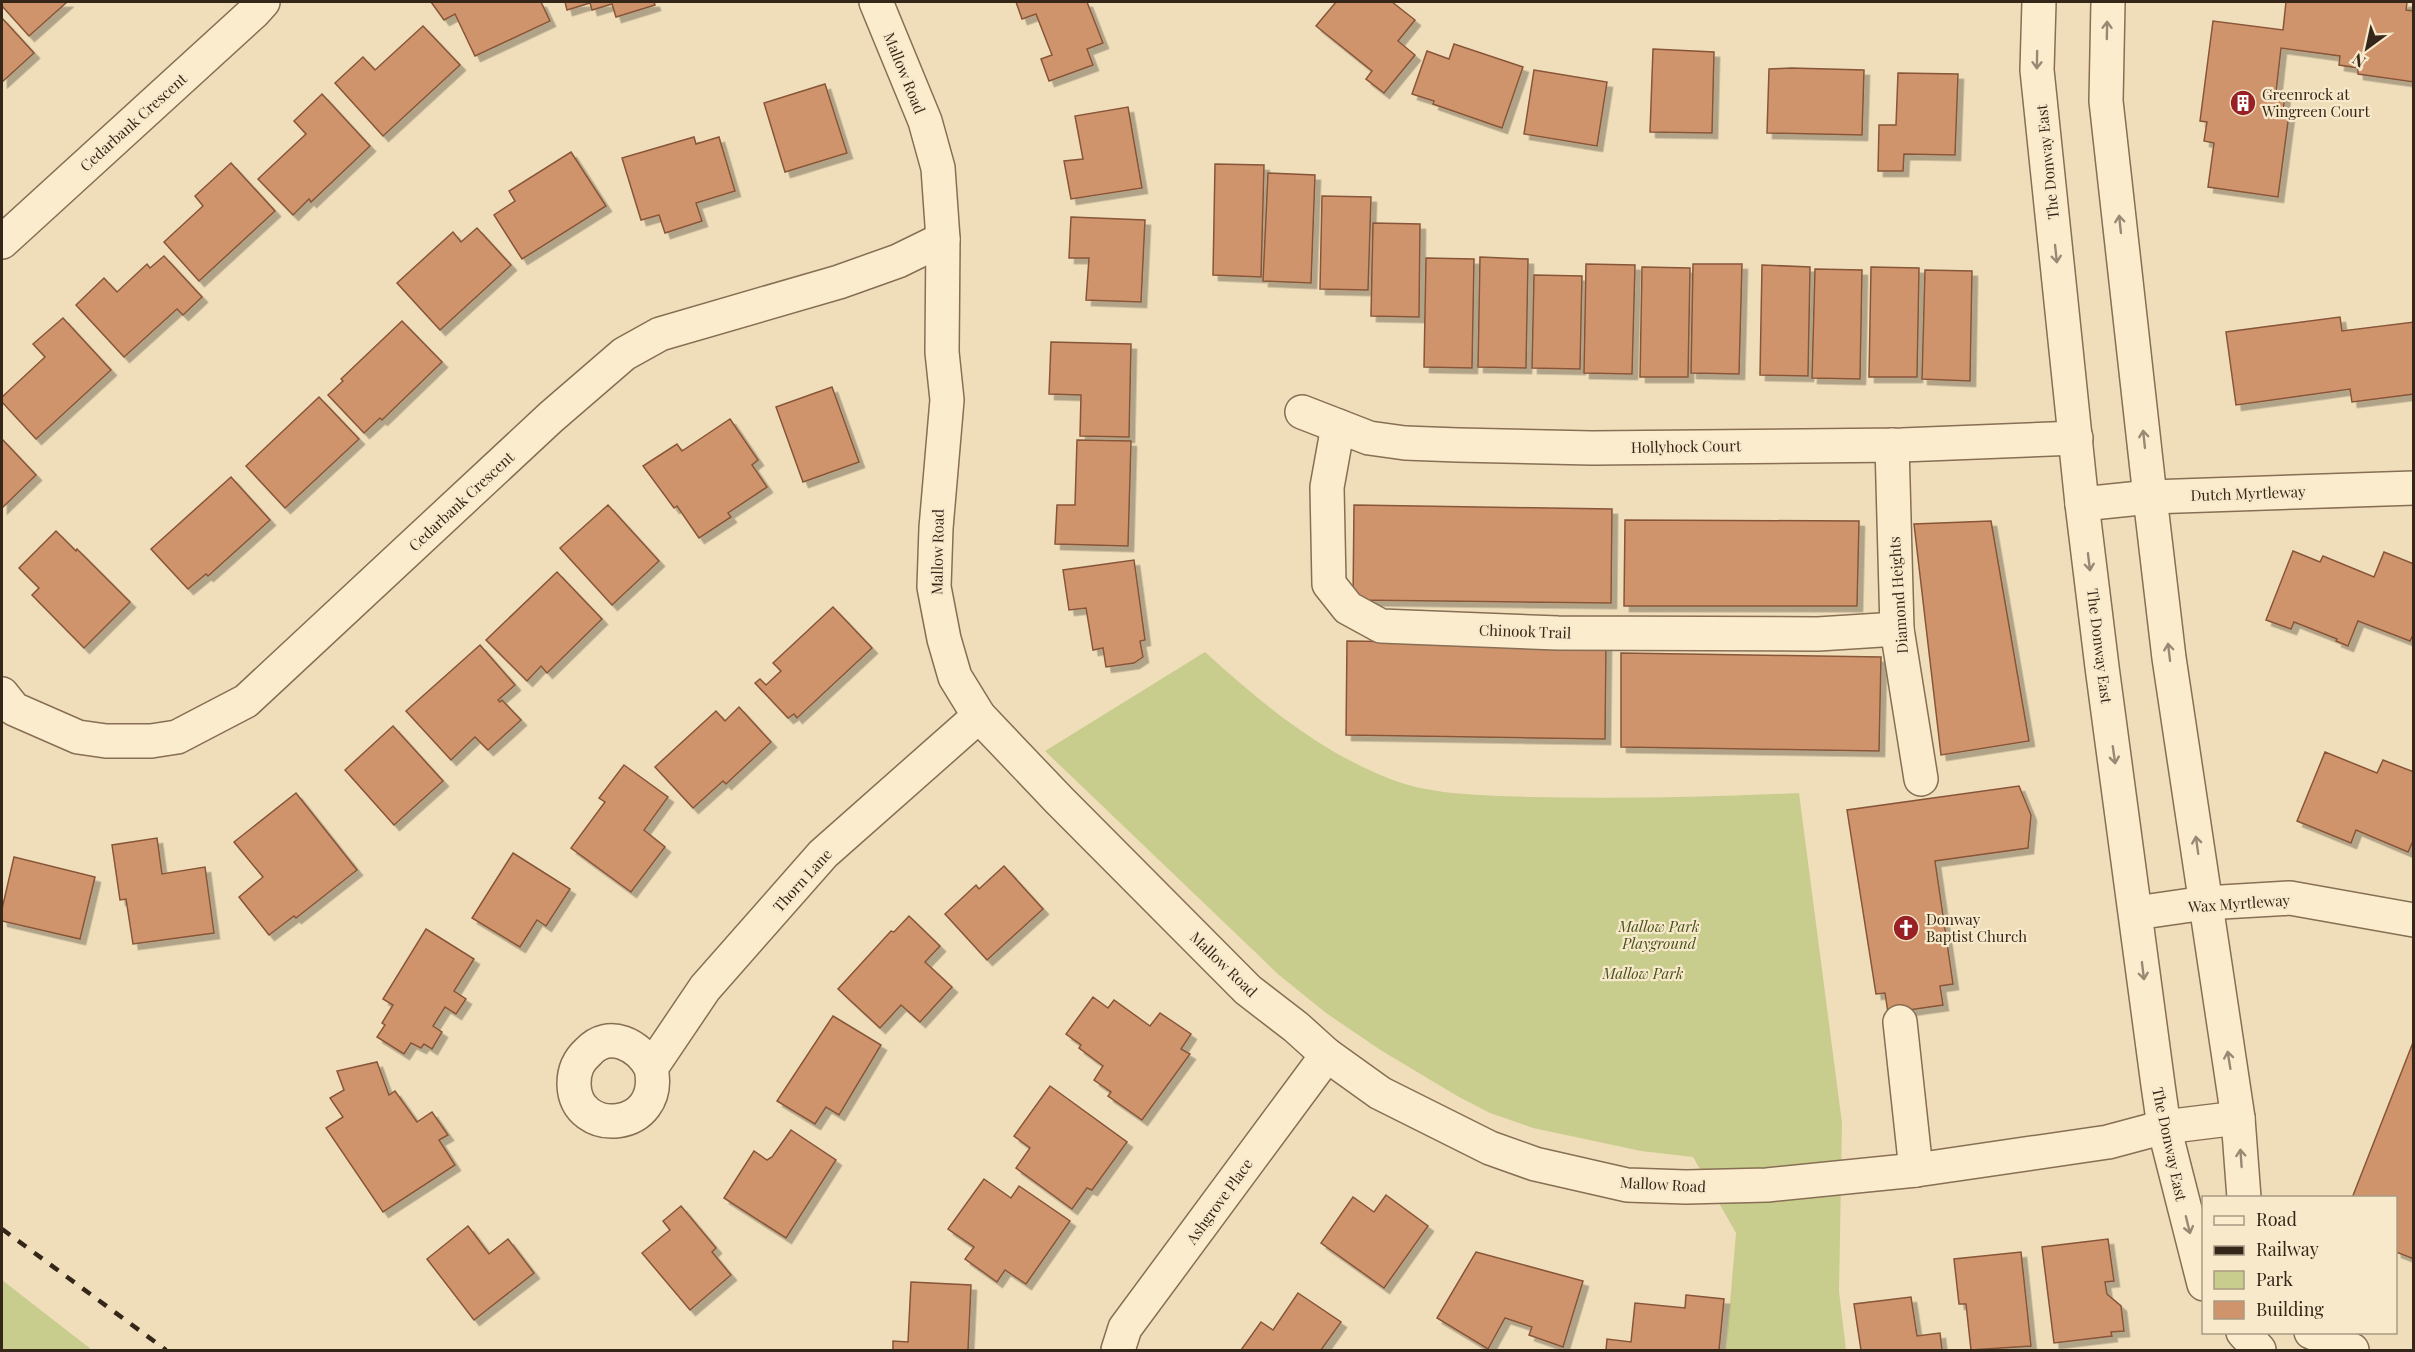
<svg xmlns="http://www.w3.org/2000/svg" width="2415" height="1352" viewBox="0 0 2415 1352" font-family="'Playfair Display',serif">
<style>
.green{fill:#c8cd8e}
.building{fill:#d0946d;stroke:#875639;stroke-width:1.5;filter:url(#shadow)}
.lines{fill:none;stroke-linecap:round;stroke-linejoin:round}
.minor-casing{stroke:#876e54;stroke-width:36}
.minor{stroke:#faeccd;stroke-width:33}
.rail{stroke:#35261a;stroke-width:4.5;stroke-dasharray:10 10;stroke-linecap:butt}
.oneway{stroke:#988974}
.labels{text-anchor:middle;dominant-baseline:central;stroke-width:4.5;stroke-linejoin:round;paint-order:stroke}
.street-label{font-size:15px;fill:#35261a;stroke:#f7e9ca}
.poi-label{font-size:15px;fill:#35261a;stroke:#f7e9ca;text-anchor:start}
.park-label{font-size:15px;font-style:italic;fill:#47521f;stroke:#f7e9ca}
</style>
<defs>
<filter id="shadow"><feDropShadow dx="5.5" dy="5.5" stdDeviation="0" flood-color="#0004"/></filter>
</defs>
<rect width="100%" height="100%" fill="#f0deba"/>
<g class="green">
<path d="M 1205,652 C 1259,701 1315,748 1383,776 C 1428,796 1482,795 1531,797 C 1620,799 1709,797 1799,793 L 1842,1123 L 1839,1291 L 1846,1350 L 1726,1350 L 1736,1233 L 1693,1157 L 1641,1151 L 1533,1128 L 1490,1113 L 1459,1097 L 1382,1051 L 1326,1013 L 1279,975 L 1045,751 Z"/>
<path d="M 2,1280 L 92,1350 L 2,1350 Z"/>
</g>
<g class="building">
<path d="M 2,2 L 67,2 L 29,36 L 2,6 Z"/>
<path d="M 431,2 L 541,2 L 550,21 L 475,56 L 455,14 L 444,20 Z"/>
<path d="M 565,2 L 654,2 L 655,5 L 616,17 L 612,4 L 592,10 L 590,3 L 567,10 Z"/>
<path d="M 1016,2 L 1087,2 L 1103,43 L 1087,49 L 1093,65 L 1049,81 L 1041,59 L 1052,55 L 1036,14 L 1022,19 Z"/>
<path d="M 1336,2 L 1392,2 L 1415,20 L 1398,41 L 1415,55 L 1384,93 L 1366,79 L 1372,71 L 1316,26 Z"/>
<path d="M 2286,2 L 2407,2 L 2406,10 L 2414,11 L 2414,82 L 2358,74 L 2358,68 L 2339,65 L 2340,56 L 2281,48 L 2276,92 L 2285,93 L 2283,113 L 2289,114 L 2278,197 L 2208,187 L 2214,143 L 2204,141 L 2207,122 L 2200,121 L 2213,21 L 2283,30 Z"/>
<path d="M 2,18 L 34,53 L 2,82 Z"/>
<path d="M 423,26 L 460,65 L 383,136 L 335,83 L 363,57 L 375,70 Z"/>
<path d="M 1454,44 L 1523,67 L 1502,128 L 1433,104 L 1434,101 L 1412,94 L 1427,51 L 1449,59 Z"/>
<path d="M 1653,49 L 1714,52 L 1712,133 L 1650,132 Z"/>
<path d="M 1791,68 L 1864,70 L 1862,135 L 1767,133 L 1769,69 Z"/>
<path d="M 1534,70 L 1607,82 L 1597,146 L 1524,134 Z"/>
<path d="M 1898,73 L 1958,74 L 1955,155 L 1904,154 L 1903,171 L 1878,171 L 1879,125 L 1896,125 Z"/>
<path d="M 825,84 L 847,153 L 785,172 L 764,103 Z"/>
<path d="M 322,94 L 370,146 L 311,202 L 309,199 L 293,215 L 258,179 L 306,134 L 294,121 Z"/>
<path d="M 1128,107 L 1142,188 L 1071,199 L 1064,161 L 1083,159 L 1075,116 Z"/>
<path d="M 694,137 L 696,144 L 719,137 L 735,191 L 696,203 L 702,221 L 665,233 L 659,215 L 641,220 L 622,158 Z"/>
<path d="M 571,152 L 606,206 L 522,259 L 494,215 L 515,201 L 509,191 Z"/>
<path d="M 231,163 L 275,211 L 199,281 L 164,242 L 203,206 L 195,196 Z"/>
<path d="M 1215,164 L 1264,165 L 1261,277 L 1213,275 Z"/>
<path d="M 1268,173 L 1315,175 L 1311,283 L 1263,281 Z"/>
<path d="M 1322,196 L 1371,197 L 1368,290 L 1320,289 Z"/>
<path d="M 1071,217 L 1145,220 L 1141,302 L 1086,300 L 1089,258 L 1069,258 Z"/>
<path d="M 1373,223 L 1420,224 L 1419,317 L 1371,316 Z"/>
<path d="M 477,228 L 511,265 L 440,330 L 397,283 L 453,232 L 461,242 Z"/>
<path d="M 164,256 L 202,297 L 183,315 L 177,309 L 124,357 L 76,305 L 104,278 L 117,292 L 147,264 L 150,268 Z"/>
<path d="M 1480,257 L 1528,259 L 1526,368 L 1478,367 Z"/>
<path d="M 1426,258 L 1474,259 L 1472,368 L 1424,367 Z"/>
<path d="M 1586,264 L 1635,265 L 1632,374 L 1584,373 Z"/>
<path d="M 1693,264 L 1742,264 L 1739,374 L 1691,373 Z"/>
<path d="M 1762,265 L 1810,267 L 1808,376 L 1760,375 Z"/>
<path d="M 1642,267 L 1690,268 L 1688,377 L 1640,377 Z"/>
<path d="M 1871,267 L 1919,268 L 1917,377 L 1869,377 Z"/>
<path d="M 1815,269 L 1862,270 L 1860,379 L 1812,378 Z"/>
<path d="M 1925,270 L 1972,271 L 1970,381 L 1922,379 Z"/>
<path d="M 1534,275 L 1582,276 L 1580,369 L 1532,368 Z"/>
<path d="M 2340,317 L 2342,331 L 2414,322 L 2414,394 L 2352,402 L 2350,389 L 2236,405 L 2226,332 Z"/>
<path d="M 63,318 L 111,370 L 36,439 L 2,402 L 2,397 L 45,357 L 33,344 Z"/>
<path d="M 402,321 L 442,362 L 382,420 L 380,418 L 364,433 L 328,395 L 343,381 L 341,379 Z"/>
<path d="M 1051,342 L 1131,344 L 1129,437 L 1080,436 L 1081,395 L 1049,394 Z"/>
<path d="M 832,387 L 859,462 L 803,482 L 776,407 Z"/>
<path d="M 319,397 L 359,439 L 285,508 L 246,466 Z"/>
<path d="M 730,419 L 758,460 L 752,465 L 767,487 L 728,513 L 731,517 L 699,538 L 677,506 L 674,508 L 643,466 L 677,444 L 682,451 Z"/>
<path d="M 2,439 L 36,475 L 2,508 Z"/>
<path d="M 1077,440 L 1131,441 L 1128,546 L 1055,544 L 1057,505 L 1075,505 Z"/>
<path d="M 231,477 L 270,520 L 208,576 L 206,574 L 188,589 L 151,549 Z"/>
<path d="M 608,505 L 659,561 L 612,605 L 560,548 Z"/>
<path d="M 1354,505 L 1612,509 L 1611,603 L 1353,600 Z"/>
<path d="M 1625,520 L 1859,521 L 1857,606 L 1624,606 Z"/>
<path d="M 1991,521 L 2029,741 L 1941,755 L 1914,524 Z"/>
<path d="M 56,531 L 76,551 L 77,549 L 130,602 L 84,648 L 32,595 L 39,588 L 19,568 Z"/>
<path d="M 2293,551 L 2320,562 L 2323,556 L 2374,577 L 2384,552 L 2414,564 L 2414,633 L 2410,641 L 2358,621 L 2348,646 L 2336,641 L 2337,639 L 2294,622 L 2291,629 L 2266,620 Z"/>
<path d="M 1134,560 L 1145,640 L 1140,641 L 1143,657 L 1134,663 L 1106,667 L 1103,648 L 1093,650 L 1086,608 L 1069,610 L 1063,570 Z"/>
<path d="M 557,572 L 602,619 L 547,673 L 541,666 L 527,681 L 486,640 Z"/>
<path d="M 833,607 L 872,648 L 797,718 L 794,714 L 788,718 L 755,683 L 760,679 L 766,685 L 781,671 L 773,663 Z"/>
<path d="M 1347,641 L 1606,645 L 1605,739 L 1346,735 Z"/>
<path d="M 480,645 L 515,685 L 498,700 L 500,702 L 502,700 L 521,720 L 488,750 L 475,737 L 451,760 L 406,711 Z"/>
<path d="M 1621,653 L 1881,657 L 1879,751 L 1621,747 Z"/>
<path d="M 739,707 L 771,742 L 726,784 L 723,781 L 693,808 L 655,767 L 716,711 L 725,721 Z"/>
<path d="M 393,726 L 443,781 L 394,825 L 345,770 Z"/>
<path d="M 2325,752 L 2377,773 L 2383,760 L 2414,772 L 2414,839 L 2408,852 L 2356,830 L 2351,843 L 2297,821 Z"/>
<path d="M 624,765 L 668,797 L 644,830 L 665,847 L 631,892 L 571,848 L 605,802 L 599,798 Z"/>
<path d="M 2019,786 L 2031,815 L 2028,848 L 1935,861 L 1953,984 L 1940,986 L 1943,1005 L 1888,1013 L 1885,993 L 1876,994 L 1847,810 Z"/>
<path d="M 296,793 L 357,870 L 296,918 L 294,916 L 269,935 L 239,897 L 263,877 L 234,842 Z"/>
<path d="M 157,838 L 162,874 L 205,867 L 214,933 L 133,944 L 126,899 L 120,900 L 112,845 Z"/>
<path d="M 513,853 L 570,889 L 546,926 L 537,920 L 520,947 L 472,918 Z"/>
<path d="M 14,857 L 95,877 L 80,939 L 2,921 L 2,909 Z"/>
<path d="M 1004,866 L 1043,909 L 987,960 L 945,914 L 976,885 L 979,889 Z"/>
<path d="M 909,916 L 940,946 L 925,962 L 952,987 L 920,1022 L 901,1005 L 880,1028 L 838,989 L 891,931 L 894,932 Z"/>
<path d="M 426,929 L 474,959 L 454,991 L 466,999 L 456,1014 L 445,1007 L 433,1026 L 442,1032 L 432,1049 L 424,1044 L 421,1048 L 411,1043 L 404,1054 L 377,1037 L 385,1025 L 382,1023 L 393,1005 L 383,999 Z"/>
<path d="M 1093,997 L 1108,1008 L 1114,1000 L 1150,1026 L 1160,1013 L 1191,1034 L 1181,1049 L 1190,1054 L 1142,1120 L 1108,1096 L 1111,1092 L 1094,1080 L 1103,1066 L 1079,1048 L 1081,1045 L 1066,1034 Z"/>
<path d="M 833,1016 L 881,1045 L 839,1115 L 826,1107 L 815,1124 L 777,1101 Z"/>
<path d="M 2414,1040 L 2414,1259 L 2396,1252 L 2396,1198 L 2352,1198 Z"/>
<path d="M 377,1062 L 389,1095 L 395,1091 L 417,1122 L 432,1112 L 448,1135 L 439,1140 L 455,1165 L 383,1212 L 326,1128 L 343,1117 L 330,1098 L 344,1090 L 337,1071 Z"/>
<path d="M 1050,1086 L 1127,1142 L 1092,1190 L 1087,1188 L 1072,1209 L 1016,1168 L 1030,1148 L 1014,1136 Z"/>
<path d="M 791,1130 L 836,1160 L 786,1238 L 724,1198 L 754,1151 L 767,1160 L 772,1157 Z"/>
<path d="M 984,1179 L 1011,1198 L 1019,1186 L 1070,1221 L 1026,1284 L 1005,1270 L 997,1282 L 965,1259 L 974,1247 L 948,1229 Z"/>
<path d="M 1386,1195 L 1428,1226 L 1384,1288 L 1321,1243 L 1353,1197 L 1374,1212 Z"/>
<path d="M 681,1206 L 716,1248 L 712,1252 L 731,1275 L 690,1310 L 642,1253 L 670,1230 L 663,1221 Z"/>
<path d="M 468,1226 L 489,1254 L 508,1239 L 534,1273 L 474,1320 L 427,1259 Z"/>
<path d="M 2108,1239 L 2114,1281 L 2105,1282 L 2107,1294 L 2121,1306 L 2124,1331 L 2111,1332 L 2112,1336 L 2054,1343 L 2042,1247 Z"/>
<path d="M 1476,1252 L 1583,1281 L 1563,1347 L 1529,1335 L 1532,1327 L 1505,1318 L 1488,1349 L 1437,1318 Z"/>
<path d="M 2021,1252 L 2031,1346 L 1971,1350 L 1966,1304 L 1959,1304 L 1954,1259 Z"/>
<path d="M 911,1282 L 971,1285 L 968,1350 L 893,1350 L 893,1341 L 908,1342 Z"/>
<path d="M 1298,1293 L 1341,1322 L 1321,1350 L 1241,1350 L 1261,1322 L 1273,1330 Z"/>
<path d="M 1686,1295 L 1724,1299 L 1719,1350 L 1606,1350 L 1607,1339 L 1631,1342 L 1635,1303 L 1685,1308 Z"/>
<path d="M 1911,1297 L 1917,1336 L 1940,1333 L 1942,1350 L 1861,1350 L 1854,1304 Z"/>
</g>
<g class="lines">
<g class="minor-casing">
<g id="minor">
<path d="M 876,2 L 925,121 L 938,168 L 943,239 L 942,352 L 947,400 L 936,528 L 934,587 L 944,639 L 955,677 L 979,716 L 1059,800 L 1248,990 L 1296,1027 L 1327,1055 L 1380,1093 L 1490,1148 L 1535,1164 L 1627,1185 L 1686,1187 L 1767,1185 L 1916,1170 L 2108,1142 L 2164,1127 L 2238,1118"/>
<path d="M 2039,2 L 2037,70 L 2082,504 L 2102,667 L 2158,1085 L 2164,1127 L 2204,1284"/>
<path d="M 2108,2 L 2106,101 L 2150,497 L 2169,658 L 2238,1118 L 2244,1198"/>
<path d="M 2,242 L 254,12 L 263,2"/>
<path d="M 1302,412 L 1369,438 L 1405,443 L 1458,445 L 1592,448 L 1902,445 L 2076,438"/>
<path d="M 1338,426 L 1327,487 L 1329,584 L 1348,608 L 1381,626 L 1558,633 L 1818,634 L 1897,629"/>
<path d="M 1892,445 L 1897,629 L 1921,779"/>
<path d="M 2082,504 L 2150,497 L 2414,488"/>
<path d="M 2,694 L 14,709 L 78,737 L 106,741 L 151,741 L 177,737 L 246,701 L 551,417 L 624,354 L 660,334 L 839,282 L 898,261 L 943,239"/>
<path d="M 2136,913 L 2205,903 L 2290,898 L 2414,920"/>
<path d="M 1900,1022 L 1916,1170"/>
<path d="M 651,1068 C 639,1045 609,1029 588,1052 C 578,1061 574,1070 574,1084 C 575,1139 665,1132 651,1068 L 705,988 L 823,854 L 979,716"/>
<path d="M 2243,1332 L 2259,1350"/>
<path d="M 2311,1332 L 2352,1350"/>
<path d="M 1118,1350 L 1125,1328 L 1327,1055"/>
</g>
</g>
<use href="#minor" class="minor"/>
<path class="rail" d="M 2,1229 L 166,1350"/>
</g>
<defs><path id="oneway-shaft" d="M-6 0H5M1.5-3L5.5 0L1.5 3" fill="none" stroke-width="1.6" stroke-linecap="round" stroke-linejoin="round" transform="scale(1.5)"/></defs>
<g class="oneway">
<use href="#oneway-shaft" transform="translate(2107 30) rotate(-89)"/>
<use href="#oneway-shaft" transform="translate(2037 60) rotate(91)"/>
<use href="#oneway-shaft" transform="translate(2120 224) rotate(-96)"/>
<use href="#oneway-shaft" transform="translate(2056 254) rotate(84)"/>
<use href="#oneway-shaft" transform="translate(2144 439) rotate(-96)"/>
<use href="#oneway-shaft" transform="translate(2089 562) rotate(83)"/>
<use href="#oneway-shaft" transform="translate(2169 652) rotate(-97)"/>
<use href="#oneway-shaft" transform="translate(2114 755) rotate(82)"/>
<use href="#oneway-shaft" transform="translate(2197 845) rotate(-98)"/>
<use href="#oneway-shaft" transform="translate(2143 971) rotate(83)"/>
<use href="#oneway-shaft" transform="translate(2229 1060) rotate(-99)"/>
<use href="#oneway-shaft" transform="translate(2241 1158) rotate(-94)"/>
<use href="#oneway-shaft" transform="translate(2188 1225) rotate(76)"/>
</g>
<defs>
<g id="building-disc" transform="scale(1.35)"><circle r="9.5" fill="#982125" stroke="#f7e9ca"/><path d="M-4-6H4V6H1V3H-1V6H-4ZM-2.5-4.3h1.7v1.8h-1.7ZM.8-4.3h1.7v1.8H.8ZM-2.5-1h1.7V.8h-1.7ZM.8-1h1.7V.8H.8Z" fill="#fff"/></g>
<g id="church-disc" transform="scale(1.35)"><circle r="9.5" fill="#982125" stroke="#f7e9ca"/><path d="M-1.2-6h2.4v3.5h3.3v2.4h-3.3V6h-2.4V-.1h-3.3v-2.4h3.3Z" fill="#fff"/></g>
</defs>
<g fill-rule="evenodd">
<use href="#building-disc" x="2243" y="103"/>
<use href="#church-disc" x="1906" y="928"/>
</g>
<g class="labels">
<g class="street-label">
<text transform="translate(905 73) rotate(68)">Mallow Road</text>
<text transform="translate(133 122) rotate(-42)">Cedarbank Crescent</text>
<text transform="translate(2047 162) rotate(-96)">The Donway East</text>
<text transform="translate(1686 446) rotate(-1)">Hollyhock Court</text>
<text transform="translate(2248 493) rotate(-2)">Dutch Myrtleway</text>
<text transform="translate(461 501) rotate(-43)">Cedarbank Crescent</text>
<text transform="translate(937 552) rotate(-89)">Mallow Road</text>
<text transform="translate(1898 595) rotate(-94)">Diamond Heights</text>
<text transform="translate(1525 631) rotate(2)">Chinook Trail</text>
<text transform="translate(2100 646) rotate(83)">The Donway East</text>
<text transform="translate(802 880) rotate(-48)">Thorn Lane</text>
<text transform="translate(2239 903) rotate(-4)">Wax Myrtleway</text>
<text transform="translate(1224 964) rotate(44)">Mallow Road</text>
<text transform="translate(2170 1144) rotate(78)">The Donway East</text>
<text transform="translate(1663 1184) rotate(3)">Mallow Road</text>
<text transform="translate(1219 1201) rotate(-54)">Ashgrove Place</text>
</g>
<g class="poi-label">
<text x="2262" y="94">Greenrock at<tspan x="2262" dy="17">Wingreen Court</tspan></text>
<text x="1926" y="919">Donway<tspan x="1926" dy="17">Baptist Church</tspan></text>
</g>
<g class="park-label">
<text x="1659" y="926">Mallow Park<tspan x="1659" dy="17">Playground</tspan></text>
<text x="1643" y="973">Mallow Park</text>
</g>
</g>
<rect width="2415" height="1352" fill="none" stroke="#35261a" stroke-width="6"/>
<rect x="2202" y="1196" width="195" height="138" fill="#f7e9ca" stroke="#a99b84" stroke-width="1.5"/>
<rect x="2214" y="1216" width="30" height="9" fill="#faeccd" stroke="#a99b84" stroke-width="1.5"/>
<text x="2256" y="1226" font-size="18" fill="#35261a">Road</text>
<rect x="2214" y="1246" width="30" height="9" fill="#35261a" stroke="#a99b84" stroke-width="1.5"/>
<text x="2256" y="1256" font-size="18" fill="#35261a">Railway</text>
<rect x="2214" y="1271" width="30" height="18" fill="#c8cd8e" stroke="#a99b84" stroke-width="1.5"/>
<text x="2256" y="1286" font-size="18" fill="#35261a">Park</text>
<rect x="2214" y="1301" width="30" height="18" fill="#d0946d" stroke="#a99b84" stroke-width="1.5"/>
<text x="2256" y="1316" font-size="18" fill="#35261a">Building</text>
<g transform="translate(2367 48) rotate(213)" stroke="#f7e9ca" stroke-width="4.5" paint-order="stroke">
<path d="M0-4.5L10 22L0 15L-10 22Z" fill="#35261a"/>
<text y="-9" font-size="16" font-weight="bold" text-anchor="middle" fill="#35261a">N</text>
</g>
</svg>
